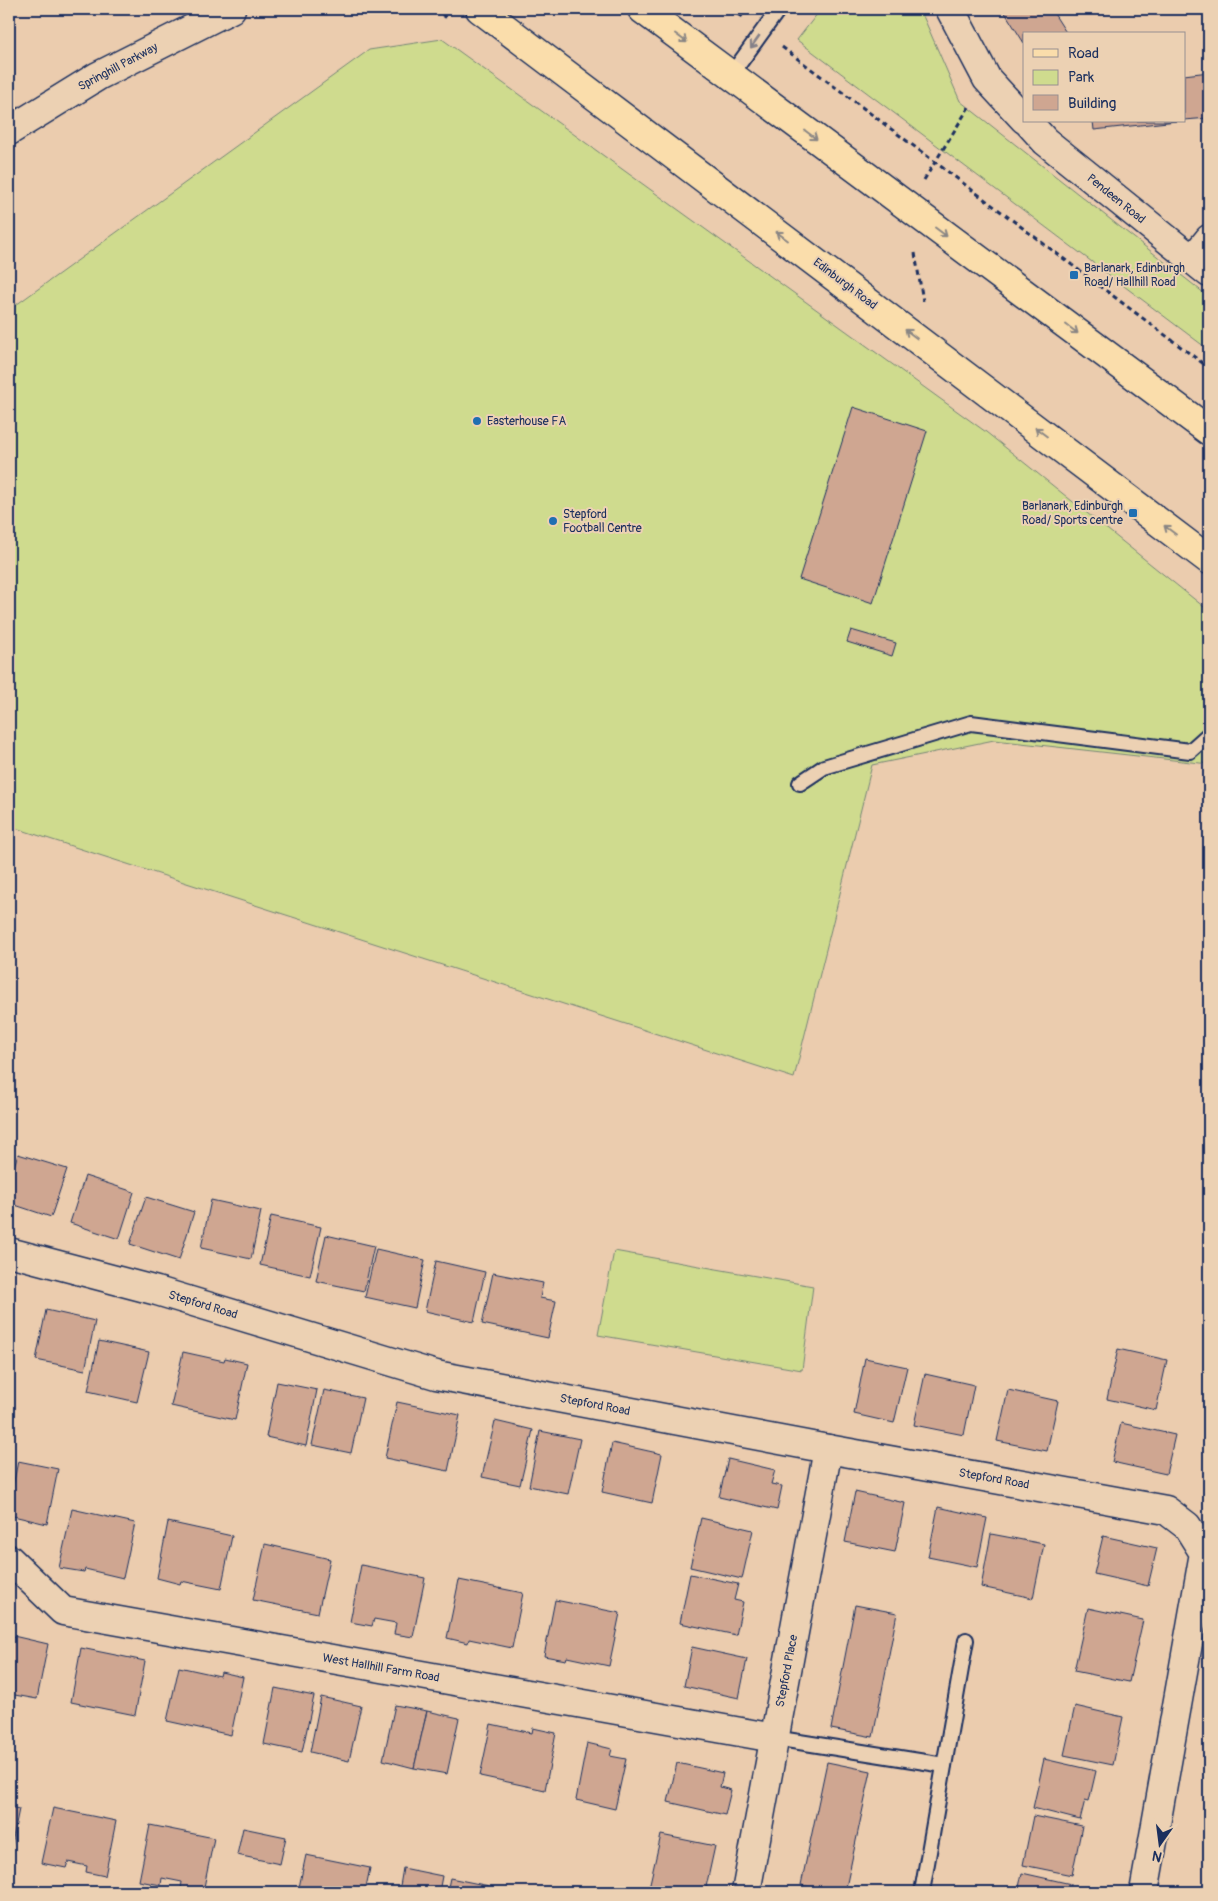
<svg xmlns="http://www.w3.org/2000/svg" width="1218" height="1901" viewBox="0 0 1218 1901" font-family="Pangolin,sans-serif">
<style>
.green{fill:#cfdb8e;stroke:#758576}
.building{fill:#cfa691;stroke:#1b2f5e}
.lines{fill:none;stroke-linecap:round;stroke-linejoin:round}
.service-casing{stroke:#1b2f5e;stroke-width:18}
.minor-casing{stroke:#1b2f5e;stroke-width:31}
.tertiary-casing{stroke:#1b2f5e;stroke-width:31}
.primary-casing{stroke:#1b2f5e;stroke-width:31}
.path{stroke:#1b2f5e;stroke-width:3;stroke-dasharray:5 4;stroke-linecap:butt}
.service{stroke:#ecd1b3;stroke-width:14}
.minor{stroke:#ecd1b3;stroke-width:28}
.tertiary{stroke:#ecd1b3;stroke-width:28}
.primary{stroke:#faddab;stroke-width:28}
.oneway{stroke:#8a8684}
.oneway2{stroke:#848088}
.poi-dot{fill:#1f6fb2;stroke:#ecd1b3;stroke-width:2}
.labels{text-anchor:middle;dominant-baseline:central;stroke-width:4;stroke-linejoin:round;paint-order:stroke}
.street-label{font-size:12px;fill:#1b2f5e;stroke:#ecd1b3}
.poi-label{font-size:12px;fill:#1b2f5e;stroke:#ecd1b3;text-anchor:start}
</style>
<rect width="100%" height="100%" fill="#ebccae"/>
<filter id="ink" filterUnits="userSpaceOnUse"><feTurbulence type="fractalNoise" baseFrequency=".02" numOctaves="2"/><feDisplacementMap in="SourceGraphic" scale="10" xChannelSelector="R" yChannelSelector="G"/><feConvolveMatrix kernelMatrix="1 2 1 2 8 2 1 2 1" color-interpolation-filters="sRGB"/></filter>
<g filter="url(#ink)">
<g class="green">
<path d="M 821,9 L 920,9 L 960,101 L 1209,297 L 1209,350 L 797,40 Z"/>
<path d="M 442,39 L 986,432 L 1209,611 L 1209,764 L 994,740 L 872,765 L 794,1078 L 9,826 L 9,310 L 369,50 Z"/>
<path d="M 614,1251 L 813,1286 L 802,1370 L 598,1335 Z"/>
</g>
<g class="building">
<path d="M 1008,9 L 1051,9 L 1067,34 L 1024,34 L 1024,43 L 1004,11 Z"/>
<path d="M 1209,72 L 1209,118 L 1184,120 L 1184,75 Z"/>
<path d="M 1093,121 L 1177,121 L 1094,130 Z"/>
<path d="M 853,407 L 927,431 L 873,603 L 799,579 Z"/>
<path d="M 851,630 L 896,643 L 892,656 L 847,642 Z"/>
<path d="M 18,1154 L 67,1169 L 51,1217 L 9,1203 L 9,1182 Z"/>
<path d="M 85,1176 L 134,1192 L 119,1239 L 70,1223 Z"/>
<path d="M 146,1197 L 194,1212 L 179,1260 L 130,1244 Z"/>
<path d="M 211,1200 L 261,1211 L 251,1259 L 201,1248 Z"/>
<path d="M 271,1216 L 321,1227 L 310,1276 L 260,1265 Z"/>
<path d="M 326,1235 L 374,1246 L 364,1291 L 316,1281 Z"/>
<path d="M 376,1249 L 425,1260 L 415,1308 L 365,1297 Z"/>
<path d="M 436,1261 L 485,1272 L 474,1322 L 425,1311 Z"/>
<path d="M 493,1273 L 543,1283 L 540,1298 L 556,1301 L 548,1338 L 482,1324 Z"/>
<path d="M 46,1310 L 95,1321 L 85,1370 L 36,1360 Z"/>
<path d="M 99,1341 L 149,1352 L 137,1402 L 88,1391 Z"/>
<path d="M 1118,1349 L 1167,1360 L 1156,1410 L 1107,1399 Z"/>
<path d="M 183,1352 L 224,1361 L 225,1358 L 247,1363 L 235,1420 L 171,1406 Z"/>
<path d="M 865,1358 L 907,1367 L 894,1423 L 854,1414 Z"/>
<path d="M 925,1374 L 974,1385 L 964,1435 L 914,1425 Z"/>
<path d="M 277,1382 L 317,1390 L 306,1446 L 266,1437 Z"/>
<path d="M 324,1390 L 363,1398 L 351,1453 L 312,1445 Z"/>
<path d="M 1008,1390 L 1058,1401 L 1047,1451 L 997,1441 Z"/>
<path d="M 397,1402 L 460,1415 L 448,1471 L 385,1458 Z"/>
<path d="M 495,1421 L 533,1430 L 520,1485 L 482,1477 Z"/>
<path d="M 1121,1423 L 1175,1435 L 1166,1474 L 1112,1462 Z"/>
<path d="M 540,1431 L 580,1439 L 568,1494 L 529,1486 Z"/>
<path d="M 612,1443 L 662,1454 L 652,1503 L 602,1492 Z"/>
<path d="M 728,1459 L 775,1470 L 771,1484 L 782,1486 L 777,1510 L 719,1497 Z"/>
<path d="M 18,1461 L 58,1469 L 47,1524 L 9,1515 L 9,1506 Z"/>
<path d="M 855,1492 L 905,1503 L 895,1552 L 845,1542 Z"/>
<path d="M 938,1507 L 987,1518 L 977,1567 L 928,1557 Z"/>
<path d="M 72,1509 L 135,1523 L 123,1578 L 85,1569 L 84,1572 L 59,1568 Z"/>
<path d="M 701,1518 L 753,1530 L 742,1579 L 690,1567 Z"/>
<path d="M 168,1522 L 232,1536 L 221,1589 L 181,1581 L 180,1584 L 157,1578 Z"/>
<path d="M 991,1534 L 1044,1544 L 1033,1598 L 981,1587 Z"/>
<path d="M 1103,1536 L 1157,1548 L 1148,1586 L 1094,1574 Z"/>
<path d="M 265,1544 L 330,1559 L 318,1613 L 253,1600 Z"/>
<path d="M 361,1565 L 425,1578 L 413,1637 L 394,1634 L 396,1623 L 374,1619 L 372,1626 L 350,1622 Z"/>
<path d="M 690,1574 L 738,1584 L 734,1600 L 743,1602 L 736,1635 L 680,1623 Z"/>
<path d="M 459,1580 L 523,1593 L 512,1648 L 469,1639 L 468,1643 L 447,1638 Z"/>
<path d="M 555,1600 L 620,1613 L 609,1666 L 567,1657 L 566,1660 L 544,1656 Z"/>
<path d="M 855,1605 L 897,1613 L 873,1737 L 831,1729 Z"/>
<path d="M 1088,1608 L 1143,1620 L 1129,1682 L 1074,1671 Z"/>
<path d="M 9,1635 L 48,1644 L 37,1699 L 9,1694 Z"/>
<path d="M 692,1647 L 747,1659 L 739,1698 L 684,1686 Z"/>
<path d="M 81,1648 L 145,1661 L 135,1715 L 71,1702 Z"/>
<path d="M 179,1667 L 220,1676 L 221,1672 L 243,1677 L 231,1735 L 167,1721 Z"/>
<path d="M 275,1688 L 314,1696 L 302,1752 L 264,1744 Z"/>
<path d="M 321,1697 L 361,1706 L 349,1761 L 310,1752 Z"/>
<path d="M 395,1705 L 427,1711 L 414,1768 L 383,1760 Z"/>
<path d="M 1075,1706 L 1123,1717 L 1113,1765 L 1064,1755 Z"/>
<path d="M 427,1711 L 459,1718 L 447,1774 L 414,1768 Z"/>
<path d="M 491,1724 L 532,1733 L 533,1728 L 556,1733 L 545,1790 L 480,1776 Z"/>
<path d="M 587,1743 L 612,1749 L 610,1756 L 626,1759 L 615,1809 L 576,1800 Z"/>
<path d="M 1044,1759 L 1096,1771 L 1089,1801 L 1085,1800 L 1080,1820 L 1033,1808 Z"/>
<path d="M 827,1762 L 871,1771 L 845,1892 L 835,1892 L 801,1885 Z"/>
<path d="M 677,1763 L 723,1773 L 720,1787 L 731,1790 L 725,1815 L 668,1802 Z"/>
<path d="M 9,1807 L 19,1809 L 10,1853 L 9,1852 Z"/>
<path d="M 53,1808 L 116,1821 L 105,1876 L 86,1872 L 87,1866 L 68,1862 L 66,1868 L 41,1863 Z"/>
<path d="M 1033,1816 L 1082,1826 L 1072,1875 L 1023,1865 Z"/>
<path d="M 150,1825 L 214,1838 L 203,1892 L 181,1889 L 182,1882 L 162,1878 L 161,1885 L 139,1881 Z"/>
<path d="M 243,1828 L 286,1837 L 280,1864 L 237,1855 Z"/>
<path d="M 661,1835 L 715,1846 L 706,1887 L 710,1888 L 709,1892 L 648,1892 Z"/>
<path d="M 306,1855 L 370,1868 L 365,1892 L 298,1892 Z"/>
<path d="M 403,1868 L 442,1876 L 439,1892 L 399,1892 Z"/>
<path d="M 1022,1873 L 1071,1884 L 1070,1892 L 1018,1892 Z"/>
<path d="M 450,1878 L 489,1886 L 488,1892 L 447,1892 Z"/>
</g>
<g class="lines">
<g class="service-casing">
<g id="service">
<path d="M 731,75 L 778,10 L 777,9"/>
<path d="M 800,783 L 824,767 L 971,723 L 1190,751 L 1209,734"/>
<path d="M 774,1738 L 944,1765"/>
<path d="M 922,1892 L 966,1640"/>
</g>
</g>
<g class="minor-casing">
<g id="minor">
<path d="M 950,9 L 987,79 L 1024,119"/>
<path d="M 1027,121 L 1045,141 L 1209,273"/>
<path d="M 1192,260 L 1209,239"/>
<path d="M 9,1252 L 157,1291 L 436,1375 L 828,1449 L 1166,1510 L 1187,1526 L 1204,1553 L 1144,1892"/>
<path d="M 9,1559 L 63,1611 L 774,1738"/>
<path d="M 746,1892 L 828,1449"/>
</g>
</g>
<g class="tertiary-casing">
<path id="tertiary" d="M 9,131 L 98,76 L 231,9"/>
</g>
<g class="primary-casing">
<g id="primary">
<path d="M 480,9 L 1209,560"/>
<path d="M 642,9 L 1209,431"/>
</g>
</g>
<g class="path">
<path d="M 435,9 L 448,19"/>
<path d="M 731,9 L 743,17"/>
<path d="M 782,47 L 1209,368"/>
<path d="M 924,180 L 969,107"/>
<path d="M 915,253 L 923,301"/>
</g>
<use href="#service" class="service"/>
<use href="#minor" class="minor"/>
<use href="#tertiary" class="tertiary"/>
<use href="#primary" class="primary"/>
</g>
<defs><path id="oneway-shaft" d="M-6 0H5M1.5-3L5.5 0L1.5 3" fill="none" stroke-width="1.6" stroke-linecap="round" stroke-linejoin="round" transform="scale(1.25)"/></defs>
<g class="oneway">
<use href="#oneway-shaft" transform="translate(681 38) rotate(37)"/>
<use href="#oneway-shaft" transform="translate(811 135) rotate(37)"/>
<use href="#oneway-shaft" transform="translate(941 232) rotate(37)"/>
<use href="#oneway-shaft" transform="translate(782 236) rotate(-143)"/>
<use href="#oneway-shaft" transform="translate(1072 329) rotate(37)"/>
<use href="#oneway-shaft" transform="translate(911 334) rotate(-143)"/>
<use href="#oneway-shaft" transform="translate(1041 432) rotate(-143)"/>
<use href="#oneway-shaft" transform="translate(1170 530) rotate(-143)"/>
</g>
<use class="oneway2" href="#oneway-shaft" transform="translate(755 42) rotate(126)"/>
</g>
<g class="poi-dot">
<rect x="1069" y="270" width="10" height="10" rx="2.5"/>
<circle cx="477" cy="421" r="5"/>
<rect x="1128" y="508" width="10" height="10" rx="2.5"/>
<circle cx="553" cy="521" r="5"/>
</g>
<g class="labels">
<g class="street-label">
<text transform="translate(118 67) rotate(-28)">Springhill Parkway</text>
<text transform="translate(1116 199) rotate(39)">Pendeen Road</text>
<text transform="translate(845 284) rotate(37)">Edinburgh Road</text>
<text transform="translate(203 1305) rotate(17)">Stepford Road</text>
<text transform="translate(595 1405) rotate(11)">Stepford Road</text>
<text transform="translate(994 1479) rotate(10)">Stepford Road</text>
<text transform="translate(381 1668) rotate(10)">West Hallhill Farm Road</text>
<text transform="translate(787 1671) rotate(-79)">Stepford Place</text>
</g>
<g class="poi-label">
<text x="1084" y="268">Barlanark, Edinburgh<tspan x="1084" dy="14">Road/ Hallhill Road</tspan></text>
<text x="487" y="421">Easterhouse FA</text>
<text x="1123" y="506" text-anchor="end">Barlanark, Edinburgh<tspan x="1123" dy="14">Road/ Sports centre</tspan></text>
<text x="563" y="514">Stepford<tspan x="563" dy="14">Football Centre</tspan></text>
</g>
</g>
<rect width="1218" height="1901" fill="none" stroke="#ecd1b3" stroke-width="30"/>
<rect x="15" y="15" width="1188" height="1871" fill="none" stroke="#1b2f5e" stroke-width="2" filter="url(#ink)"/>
<rect x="1023" y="32" width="162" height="90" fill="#ecd1b3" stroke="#989091"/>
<rect x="1033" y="49" width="25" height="8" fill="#faddab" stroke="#989091"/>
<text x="1068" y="58" font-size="15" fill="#1b2f5e">Road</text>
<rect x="1033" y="70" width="25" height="15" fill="#cfdb8e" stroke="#989091"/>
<text x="1068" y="82" font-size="15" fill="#1b2f5e">Park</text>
<rect x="1033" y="95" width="25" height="15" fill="#cfa691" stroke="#989091"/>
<text x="1068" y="108" font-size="15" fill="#1b2f5e">Building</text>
<g transform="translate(1160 1844) rotate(194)" stroke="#ecd1b3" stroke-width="4" paint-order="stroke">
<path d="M0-4L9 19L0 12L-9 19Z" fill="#1b2f5e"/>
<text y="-8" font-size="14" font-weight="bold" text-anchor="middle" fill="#1b2f5e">N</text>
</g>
</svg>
